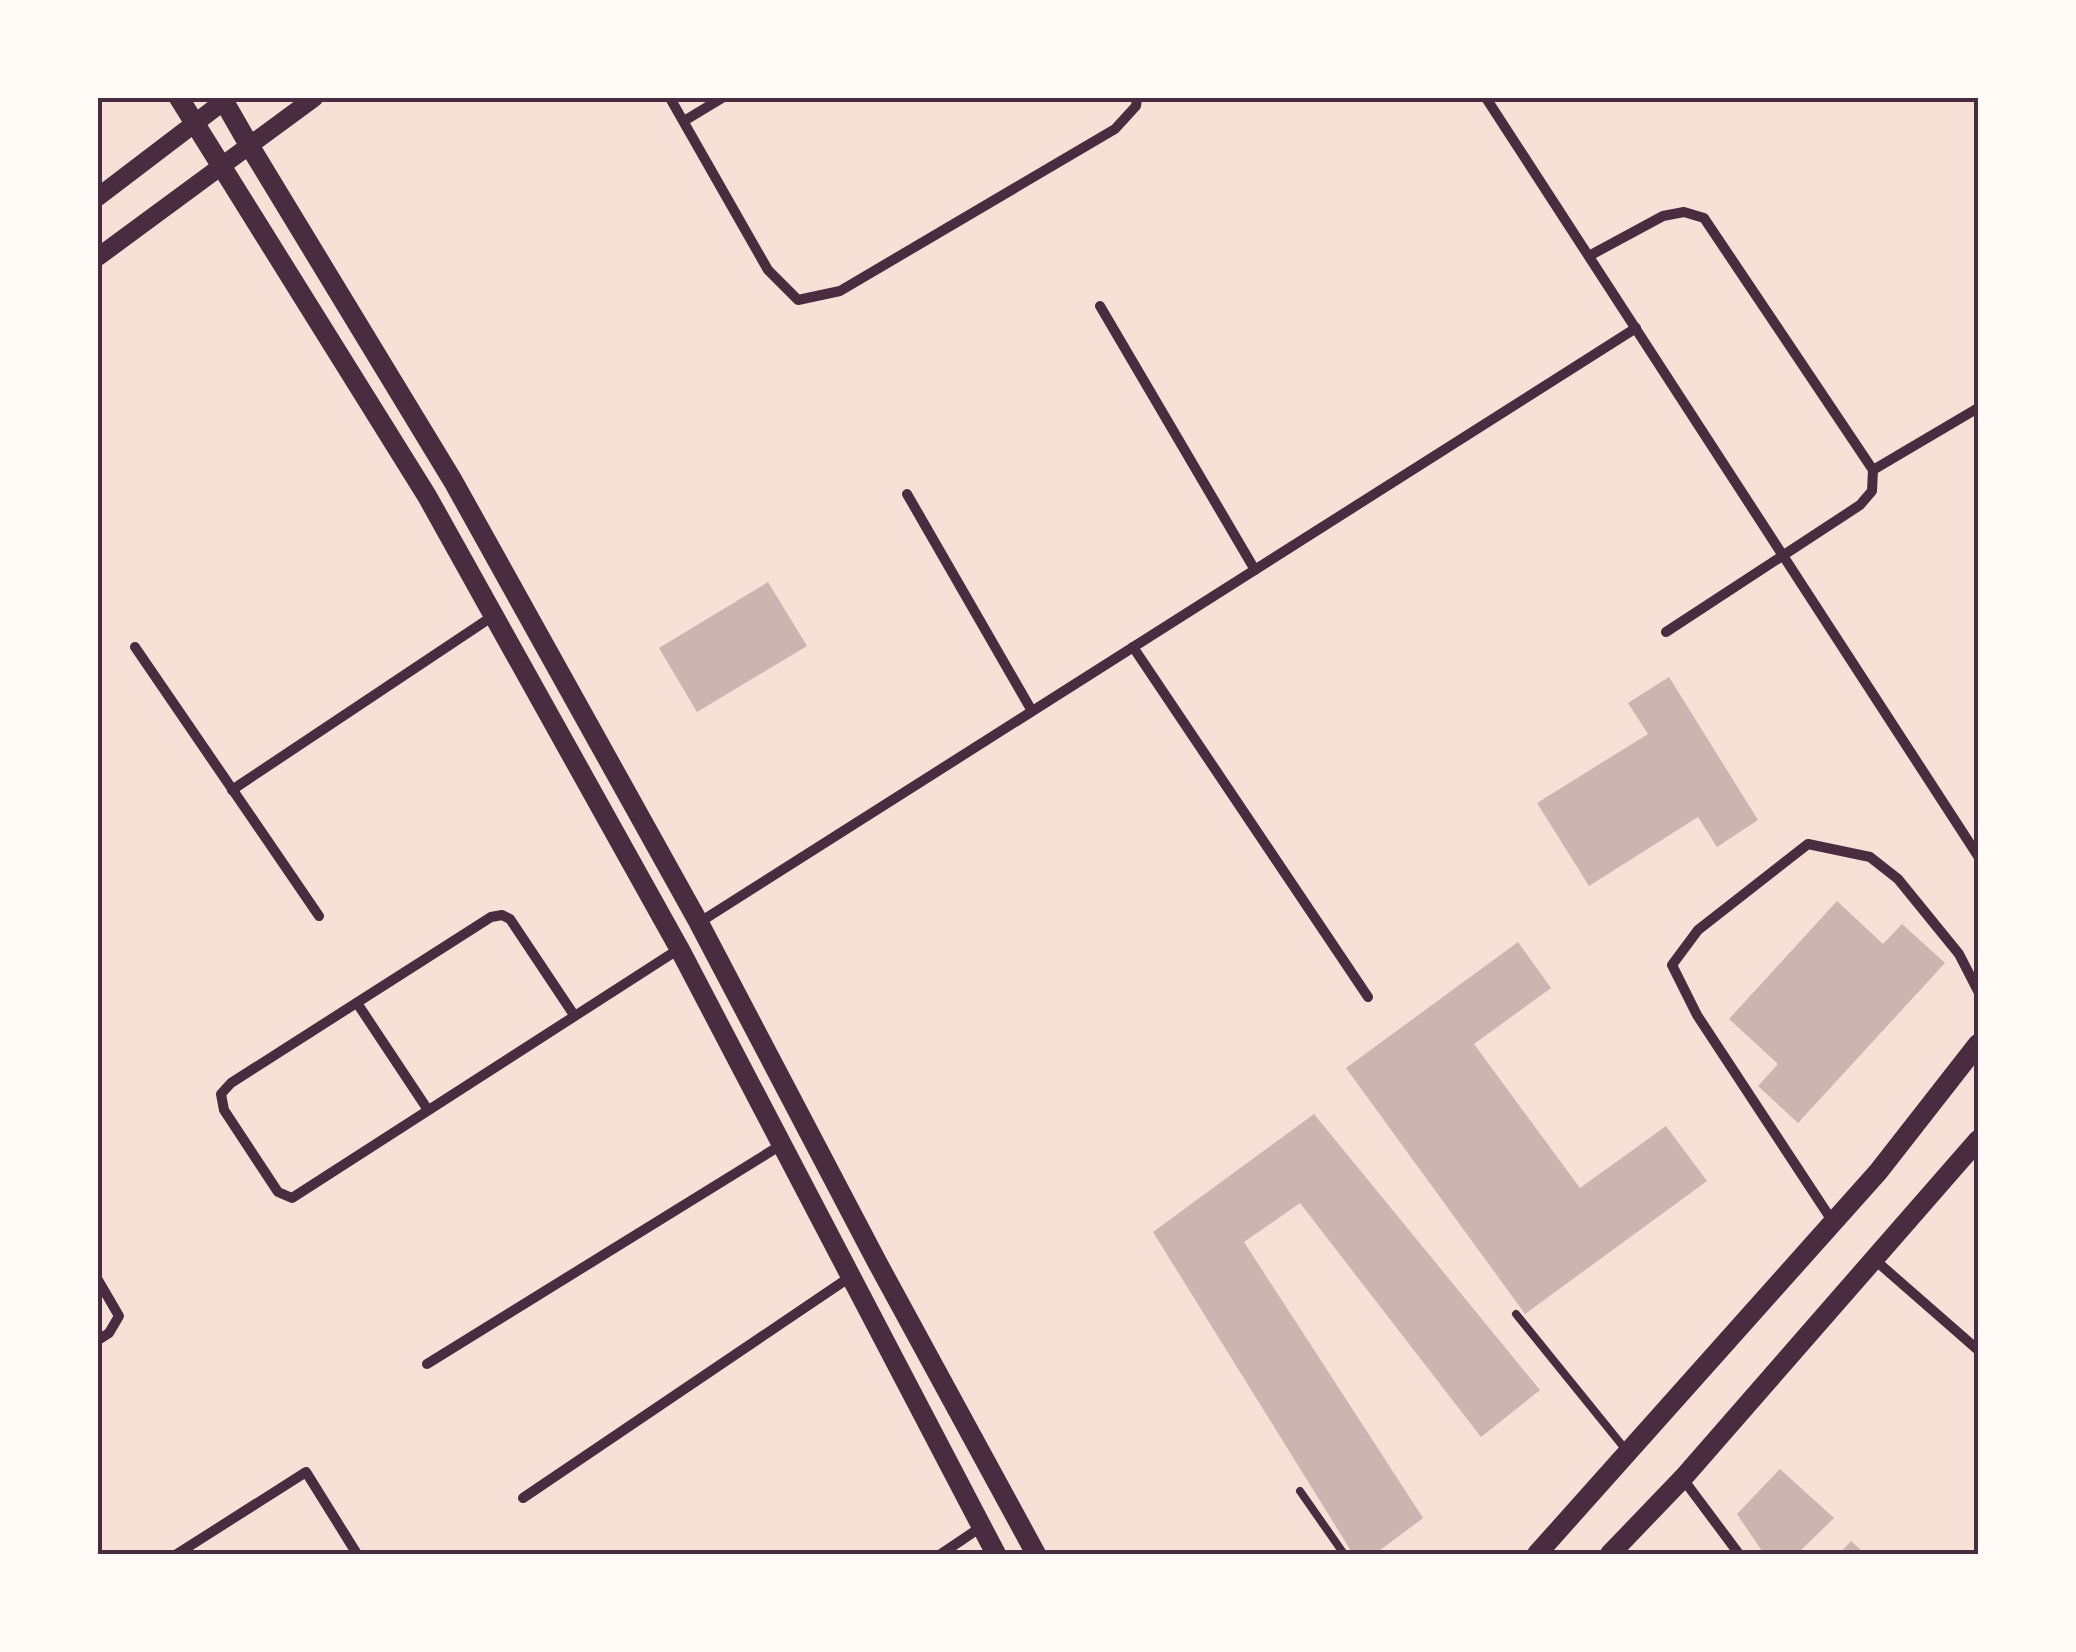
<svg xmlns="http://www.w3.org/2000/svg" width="2076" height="1652" viewBox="0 0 2076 1652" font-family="Rubik,sans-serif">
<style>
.building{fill:#ccb4b1}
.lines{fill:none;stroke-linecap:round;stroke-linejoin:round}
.service{stroke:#4a2c40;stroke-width:8}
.minor{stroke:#4a2c40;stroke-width:10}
.tertiary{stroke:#4a2c40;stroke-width:18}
.secondary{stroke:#4a2c40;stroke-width:20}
.neatline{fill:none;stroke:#4a2c40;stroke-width:4}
</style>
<rect width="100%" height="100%" fill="#f7e1d7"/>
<g class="building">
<path d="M 768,582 L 807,646 L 697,712 L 659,648 Z"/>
<path d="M 1669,677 L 1758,820 L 1717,847 L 1698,817 L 1589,886 L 1537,803 L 1648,734 L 1628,703 Z"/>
<path d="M 1837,901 L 1883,944 L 1902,924 L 1945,963 L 1798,1123 L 1758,1086 L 1778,1064 L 1729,1019 Z"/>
<path d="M 1518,942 L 1551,988 L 1474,1044 L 1580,1188 L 1666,1126 L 1707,1181 L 1525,1314 L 1346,1068 Z"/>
<path d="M 1314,1114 L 1540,1390 L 1481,1437 L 1300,1203 L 1244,1242 L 1423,1518 L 1375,1554 L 1353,1554 L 1153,1232 Z"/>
<path d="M 1780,1469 L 1834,1518 L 1797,1554 L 1764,1554 L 1737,1514 Z"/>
<path d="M 1851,1541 L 1865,1554 L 1839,1554 Z"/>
</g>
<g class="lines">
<g class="service">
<path d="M 1516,1314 L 1626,1450"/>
<path d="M 1300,1491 L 1344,1554"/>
</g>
<g class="minor">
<path d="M 670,98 L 768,270 L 798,300 L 840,291 L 1115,129 L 1136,106 L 1137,98"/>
<path d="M 1486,98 L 1978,856"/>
<path d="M 684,121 L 722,98"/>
<path d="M 1589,256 L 1663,216 L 1684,212 L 1704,218 L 1873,470 L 1872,491 L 1860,505 L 1666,632"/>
<path d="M 1100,306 L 1255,570"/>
<path d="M 1873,470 L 1978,408"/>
<path d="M 907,494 L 1032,711"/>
<path d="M 135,647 L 319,916"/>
<path d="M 1133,647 L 1368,997"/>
<path d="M 232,790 L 493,616"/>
<path d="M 700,922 L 1636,328"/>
<path d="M 357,1003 L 428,1110"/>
<path d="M 574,1015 L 510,919 L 502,915 L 491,917 L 231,1083 L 221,1094 L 224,1110 L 278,1192 L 292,1198 L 679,949"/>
<path d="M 1833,1222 L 1697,1015 L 1672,965 L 1698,930 L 1808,844 L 1870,857 L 1898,879 L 1959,954 L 1978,991"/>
<path d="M 1875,1260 L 1978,1350"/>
<path d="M 98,1280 L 119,1316 L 109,1333 L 98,1340"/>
<path d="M 427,1364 L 781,1145"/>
<path d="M 1683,1479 L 1739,1554"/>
<path d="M 523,1498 L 850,1277"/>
<path d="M 177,1554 L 306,1472 L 357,1554"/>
<path d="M 941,1554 L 981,1527"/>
</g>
<g class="tertiary">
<path d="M 98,197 L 228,98"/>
<path d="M 98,257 L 314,98"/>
</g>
<g class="secondary">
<path d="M 179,98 L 427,496 L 679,948 L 996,1554"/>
<path d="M 222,98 L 249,145 L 453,481 L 699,923 L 877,1262 L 1036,1554"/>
<path d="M 1537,1554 L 1878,1172 L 1978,1044"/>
<path d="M 1610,1554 L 1683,1478 L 1978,1140"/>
</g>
</g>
<rect width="2076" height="1652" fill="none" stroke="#fffaf5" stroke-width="200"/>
<rect x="100" y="100" width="1876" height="1452" class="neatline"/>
</svg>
